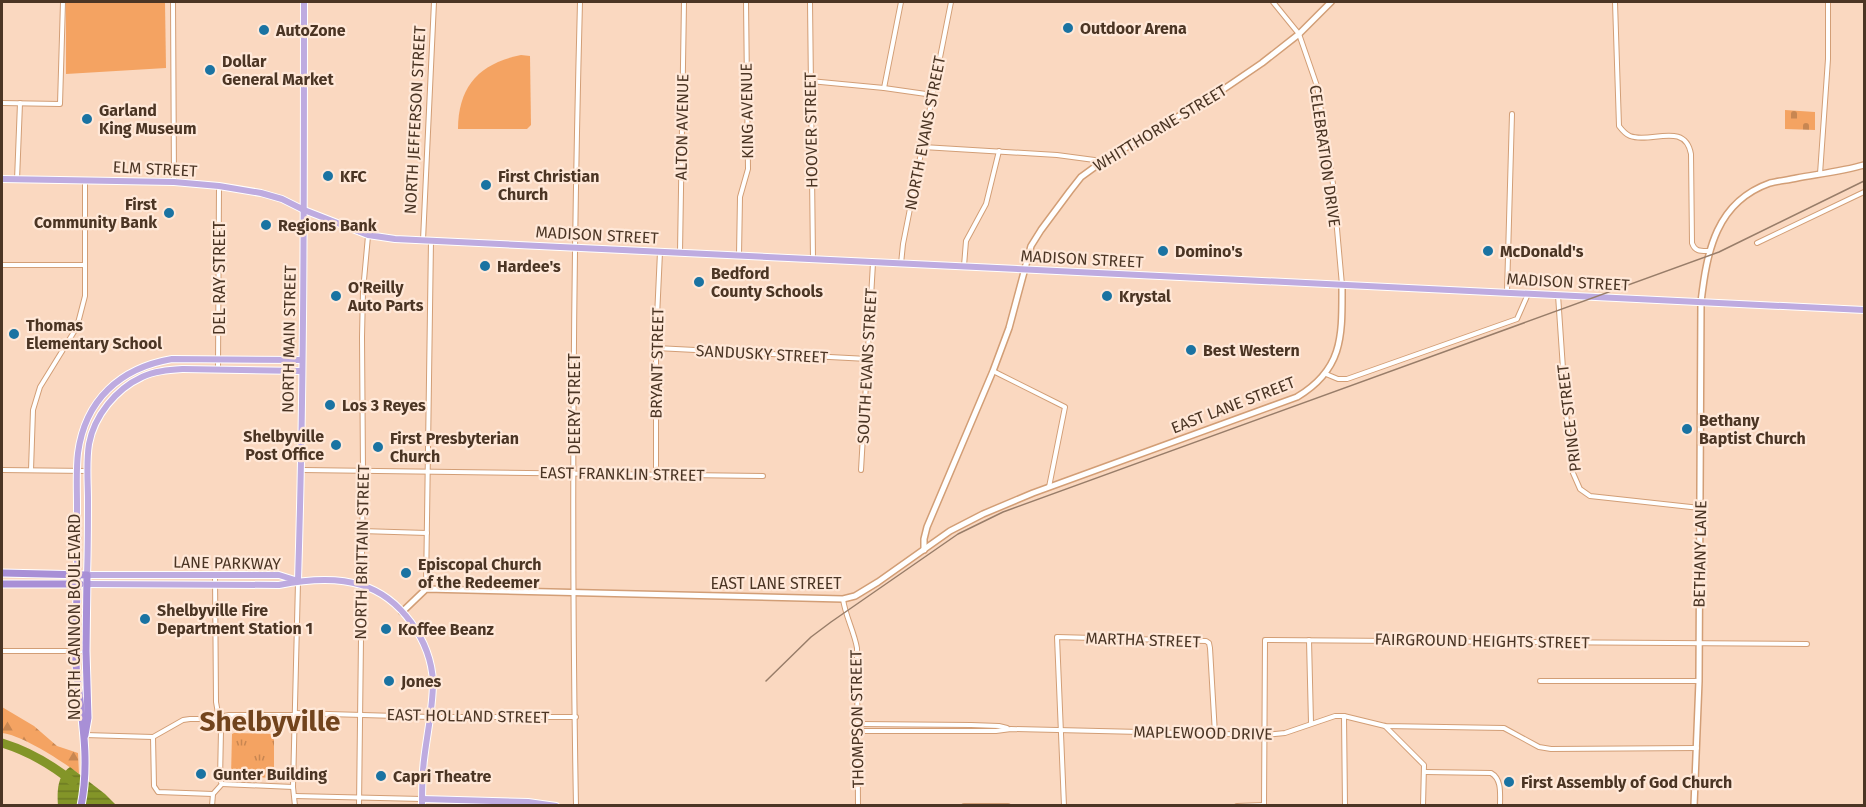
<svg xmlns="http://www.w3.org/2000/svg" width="1866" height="807" viewBox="0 0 1866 807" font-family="'Fira Sans',sans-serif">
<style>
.grass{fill:#f4a362}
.forest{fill:url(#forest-firs)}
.cemetery{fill:url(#cemetery-stones)}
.park{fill:url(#park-tufts)}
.water{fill:url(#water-rules)}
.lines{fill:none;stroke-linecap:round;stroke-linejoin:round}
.river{stroke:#839528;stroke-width:9}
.minor-casing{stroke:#d29e76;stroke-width:6}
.tertiary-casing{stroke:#d29e76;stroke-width:8}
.primary-casing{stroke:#fff;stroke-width:8}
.trunk-casing{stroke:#fff;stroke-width:9}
.minor{stroke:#fff;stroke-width:4}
.tertiary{stroke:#fff;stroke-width:5}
.primary{stroke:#beabe0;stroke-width:6}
.trunk{stroke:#a88fd6;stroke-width:7}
.rail{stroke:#987d69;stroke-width:1.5}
.poi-dot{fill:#1a73a2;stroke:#ffe8d8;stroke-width:2}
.labels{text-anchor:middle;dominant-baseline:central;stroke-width:4.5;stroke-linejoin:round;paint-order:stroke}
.poi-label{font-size:16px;font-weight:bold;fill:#4b3524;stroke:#ffe8d8;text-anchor:start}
.street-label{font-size:16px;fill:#4b3524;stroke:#ffe8d8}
.town-label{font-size:28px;font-weight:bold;fill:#72441d;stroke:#ffe8d8}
</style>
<defs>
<pattern id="forest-firs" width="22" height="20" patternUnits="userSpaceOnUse" patternTransform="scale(1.5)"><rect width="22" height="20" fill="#f4a362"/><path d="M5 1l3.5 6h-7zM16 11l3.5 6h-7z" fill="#c88651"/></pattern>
<pattern id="cemetery-stones" width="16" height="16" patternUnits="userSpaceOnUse" patternTransform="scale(1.5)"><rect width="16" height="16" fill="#f4a362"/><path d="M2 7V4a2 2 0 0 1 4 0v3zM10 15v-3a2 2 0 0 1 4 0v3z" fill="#c88651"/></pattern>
<pattern id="park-tufts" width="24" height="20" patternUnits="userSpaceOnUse" patternTransform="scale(1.5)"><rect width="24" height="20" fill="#f4a362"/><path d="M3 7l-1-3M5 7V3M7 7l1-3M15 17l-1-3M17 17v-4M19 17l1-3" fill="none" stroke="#c88651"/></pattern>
<pattern id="water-rules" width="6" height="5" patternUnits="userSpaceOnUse" patternTransform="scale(1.5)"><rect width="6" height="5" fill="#839528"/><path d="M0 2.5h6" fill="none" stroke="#6d7a22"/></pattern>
</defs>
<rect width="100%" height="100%" fill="#fad8c0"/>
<g class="grass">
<path d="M 66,2 L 165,2 L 166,68 L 66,74 Z"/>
<path d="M 521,55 L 530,56 L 531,125 L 527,129 L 458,129 C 458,86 480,63 521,55 Z"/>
</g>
<path class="forest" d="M 2,707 L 34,726 L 57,746 L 78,753 L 79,774 C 62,761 22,735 2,733 Z"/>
<path class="cemetery" d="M 1785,110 L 1815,112 L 1815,130 L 1785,129 Z"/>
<path class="park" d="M 234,733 L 274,734 L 274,776 L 272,778 L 231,776 L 232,734 Z"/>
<path class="water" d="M 70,767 L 105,794 L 116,805 L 58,806 C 57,791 57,776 70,767 Z"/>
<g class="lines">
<path class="river" d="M 2,743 C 28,751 51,764 73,782"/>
<g class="minor-casing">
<g id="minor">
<path d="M 173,2 L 174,181"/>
<path d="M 810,2 L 813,259"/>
<path d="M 1273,2 L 1299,34 L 1317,86 L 1333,184 L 1342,285"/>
<path d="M 1615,2 L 1619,126 C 1622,130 1625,134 1630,136 C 1650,144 1685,121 1691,154 L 1692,243 C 1695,252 1701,251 1710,251"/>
<path d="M 810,81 L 884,88 L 933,95"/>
<path d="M 884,88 L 901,2"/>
<path d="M 2,103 L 60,104 L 63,2"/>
<path d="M 923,147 L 1057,155 L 1102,161"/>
<path d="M 1820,174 L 1828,59 L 1828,2"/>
<path d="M 17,180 L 20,103"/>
<path d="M 423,240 L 434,2"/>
<path d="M 1757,243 L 1864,192"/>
<path d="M 680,252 L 684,2"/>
<path d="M 739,255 L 740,197 L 748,169 L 746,2"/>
<path d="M 901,264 L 903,244 L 951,2"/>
<path d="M 2,265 L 85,265"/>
<path d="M 964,266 L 966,241 L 986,204 L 999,151"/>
<path d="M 1507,292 L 1512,114"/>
<path d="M 1558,295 L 1566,413 L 1573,473 L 1580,489 L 1590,496 L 1700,508"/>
<path d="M 656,348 L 868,359"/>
<path d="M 218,369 L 219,186"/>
<path d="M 993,371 L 1065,407 L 1049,487"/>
<path d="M 1326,374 L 1338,379 L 1347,379 L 1517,319 L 1528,294"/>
<path d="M 2,470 L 88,471"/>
<path d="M 31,470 L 33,410 L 40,387 L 77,327 L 85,296 L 85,181"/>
<path d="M 302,470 L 763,476"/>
<path d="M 861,470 L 873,263"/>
<path d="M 656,475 L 656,339 L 660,252"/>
<path d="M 361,531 L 427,533"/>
<path d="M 215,575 L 216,702 L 221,730 L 220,780 L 222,784"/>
<path d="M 426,589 L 431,240"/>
<path d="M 843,599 C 845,615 854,631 857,648 L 858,806"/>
<path d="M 1309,640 L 1311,723"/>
<path d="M 2,651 L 85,651"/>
<path d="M 1540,681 L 1699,681"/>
<path d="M 295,713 L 430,717 L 576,717"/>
<path d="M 1344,716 L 1345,806"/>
<path d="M 859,724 L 971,725 L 999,726 L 1007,728"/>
<path d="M 1385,726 L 1424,765 L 1423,806"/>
<path d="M 858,731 L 996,731 L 1011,729 L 1265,735 L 1285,733 L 1335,716 L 1344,716 L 1385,726 L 1504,728 L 1539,747 L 1551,749 L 1697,748"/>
<path d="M 85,735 L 153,737 L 183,720 L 190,719 L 208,719 L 229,715 L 295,715"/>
<path d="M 153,737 L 154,786 L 158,792 L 213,794 L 222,784"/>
<path d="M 1425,772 L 1491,773 C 1502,779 1500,794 1500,806"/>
<path d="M 222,784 L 293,787"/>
<path d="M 295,796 L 422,799"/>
<path d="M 212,806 L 213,794"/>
<path d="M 295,806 L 293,787 L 298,582"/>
<path d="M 359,806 L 363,472 L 362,337 L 363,291 L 368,236"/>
<path d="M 576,806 C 571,537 573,270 580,2"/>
<path d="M 964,806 L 1008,806"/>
<path d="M 1064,806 L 1057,637 L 1206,641 L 1209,643 L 1210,648 L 1215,734"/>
<path d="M 1237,806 L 1264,805"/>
<path d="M 1264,806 L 1265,640 L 1807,644"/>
</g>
</g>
<g class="tertiary-casing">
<g id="tertiary">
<path d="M 924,550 L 924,539 L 927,527 L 993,371 L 1009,328 L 1031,246 L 1041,230 L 1070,191 L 1081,177 L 1103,161 L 1218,93 L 1262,63 L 1299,34 L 1331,2"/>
<path d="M 402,612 L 426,589 L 843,599 L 855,596 L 878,582 L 950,531 L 983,514 L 1033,493 L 1297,397 C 1344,369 1342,335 1342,286"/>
<path d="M 1694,806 L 1699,681 L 1701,302 C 1707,251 1716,202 1770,183 C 1778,181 1788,180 1797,178 C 1819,174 1843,171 1864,165"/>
</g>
</g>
<g class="primary-casing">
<g id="primary">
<path d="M 2,179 L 174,182 L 219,186 L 261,193 L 282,199 L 304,210 L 368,235 L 395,239 L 1864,310"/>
<path d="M 77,574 C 77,551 77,528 77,505 C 77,488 76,470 78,453 C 85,400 120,368 172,359 L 302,360"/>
<path d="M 298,581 L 279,575 L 87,575 C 88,550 88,525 88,500 C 88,482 86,463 89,444 C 94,416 116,389 142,377 C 154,371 169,370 183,369 L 302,371"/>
<path d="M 298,581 C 304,388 304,195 304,2"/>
<path d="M 87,584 L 279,585 C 304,580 336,577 361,585 C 401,597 431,641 433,682 C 433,708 427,734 424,760 C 422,775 422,790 422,806"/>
<path d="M 422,799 L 528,802 L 556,806"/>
</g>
</g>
<g class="trunk-casing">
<g id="trunk">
<path d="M 2,573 L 87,575 L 86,651 L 88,718 L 85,735"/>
<path d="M 77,574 C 78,608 73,643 77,676 C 82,720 90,762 81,806"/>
<path d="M 2,584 L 80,584"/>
</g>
</g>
<use href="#minor" class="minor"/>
<use href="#tertiary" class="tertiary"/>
<use href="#primary" class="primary"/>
<use href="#trunk" class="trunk"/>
<path class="rail" d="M 766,681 L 811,637 L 831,622 L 958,534 L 1003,512 L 1719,252 L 1864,181"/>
</g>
<g class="poi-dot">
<circle cx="1068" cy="28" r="6"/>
<circle cx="264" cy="30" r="6"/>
<circle cx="210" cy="70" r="6"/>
<circle cx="87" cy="119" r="6"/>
<circle cx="328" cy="176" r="6"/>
<circle cx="486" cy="185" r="6"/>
<circle cx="169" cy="213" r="6"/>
<circle cx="266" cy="225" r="6"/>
<circle cx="1163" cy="251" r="6"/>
<circle cx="1488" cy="251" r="6"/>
<circle cx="485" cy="266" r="6"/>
<circle cx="699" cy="282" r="6"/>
<circle cx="336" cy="296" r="6"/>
<circle cx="1107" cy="296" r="6"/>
<circle cx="14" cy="334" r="6"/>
<circle cx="1191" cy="350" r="6"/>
<circle cx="330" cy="405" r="6"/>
<circle cx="1687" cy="429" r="6"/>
<circle cx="336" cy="445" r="6"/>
<circle cx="378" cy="447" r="6"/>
<circle cx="406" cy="573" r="6"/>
<circle cx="145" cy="619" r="6"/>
<circle cx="386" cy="629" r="6"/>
<circle cx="389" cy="681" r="6"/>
<circle cx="201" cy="774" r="6"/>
<circle cx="381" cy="776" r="6"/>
<circle cx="1509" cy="782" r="6"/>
</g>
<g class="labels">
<g class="poi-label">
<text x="1080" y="28">Outdoor Arena</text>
<text x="276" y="30">AutoZone</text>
<text x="222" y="61">Dollar<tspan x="222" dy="18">General Market</tspan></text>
<text x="99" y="110">Garland<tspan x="99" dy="18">King Museum</tspan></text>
<text x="340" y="176">KFC</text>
<text x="498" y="176">First Christian<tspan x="498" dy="18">Church</tspan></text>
<text x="157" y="204" text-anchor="end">First<tspan x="157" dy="18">Community Bank</tspan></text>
<text x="278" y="225">Regions Bank</text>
<text x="1175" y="251">Domino's</text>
<text x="1500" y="251">McDonald's</text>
<text x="497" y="266">Hardee's</text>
<text x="711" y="273">Bedford<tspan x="711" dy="18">County Schools</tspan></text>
<text x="348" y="287">O'Reilly<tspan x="348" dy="18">Auto Parts</tspan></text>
<text x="1119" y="296">Krystal</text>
<text x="26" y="325">Thomas<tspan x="26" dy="18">Elementary School</tspan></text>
<text x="1203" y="350">Best Western</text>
<text x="342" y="405">Los 3 Reyes</text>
<text x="1699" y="420">Bethany<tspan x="1699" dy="18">Baptist Church</tspan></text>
<text x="324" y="436" text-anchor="end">Shelbyville<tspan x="324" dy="18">Post Office</tspan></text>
<text x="390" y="438">First Presbyterian<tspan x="390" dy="18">Church</tspan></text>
<text x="418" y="564">Episcopal Church<tspan x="418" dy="18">of the Redeemer</tspan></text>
<text x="157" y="610">Shelbyville Fire<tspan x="157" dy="18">Department Station 1</tspan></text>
<text x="398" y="629">Koffee Beanz</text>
<text x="401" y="681">Jones</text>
<text x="213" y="774">Gunter Building</text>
<text x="393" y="776">Capri Theatre</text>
<text x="1521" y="782">First Assembly of God Church</text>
</g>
<g class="street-label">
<text transform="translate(747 111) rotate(-91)">KING AVENUE</text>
<text transform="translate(415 120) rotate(-87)">NORTH JEFFERSON STREET</text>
<text transform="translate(682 127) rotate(-89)">ALTON AVENUE</text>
<text transform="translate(1160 128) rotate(-31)">WHITTHORNE STREET</text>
<text transform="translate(811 130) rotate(-91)">HOOVER STREET</text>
<text transform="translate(925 133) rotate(-79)">NORTH EVANS STREET</text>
<text transform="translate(1325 156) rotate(82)">CELEBRATION DRIVE</text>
<text transform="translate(155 169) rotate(3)">ELM STREET</text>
<text transform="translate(597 235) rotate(3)">MADISON STREET</text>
<text transform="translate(1082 259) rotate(3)">MADISON STREET</text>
<text transform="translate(219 278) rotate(-90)">DEL RAY STREET</text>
<text transform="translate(1568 282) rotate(3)">MADISON STREET</text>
<text transform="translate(289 339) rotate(-89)">NORTH MAIN STREET</text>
<text transform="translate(762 354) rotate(3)">SANDUSKY STREET</text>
<text transform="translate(657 363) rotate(-89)">BRYANT STREET</text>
<text transform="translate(867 366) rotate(-87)">SOUTH EVANS STREET</text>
<text transform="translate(574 404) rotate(-90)">DEERY STREET</text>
<text transform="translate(1233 405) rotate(-21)">EAST LANE STREET</text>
<text transform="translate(1569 418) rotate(-97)">PRINCE STREET</text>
<text transform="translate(622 474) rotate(1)">EAST FRANKLIN STREET</text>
<text transform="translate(362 552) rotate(-89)">NORTH BRITTAIN STREET</text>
<text transform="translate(1700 554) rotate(-89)">BETHANY LANE</text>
<text transform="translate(227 563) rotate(1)">LANE PARKWAY</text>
<text x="776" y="583">EAST LANE STREET</text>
<text transform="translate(74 617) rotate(-90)">NORTH CANNON BOULEVARD</text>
<text transform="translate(1143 640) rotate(2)">MARTHA STREET</text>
<text transform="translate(1482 641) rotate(1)">FAIRGROUND HEIGHTS STREET</text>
<text transform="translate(468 716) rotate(1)">EAST HOLLAND STREET</text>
<text transform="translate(857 719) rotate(-91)">THOMPSON STREET</text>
<text transform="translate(1203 733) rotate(1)">MAPLEWOOD DRIVE</text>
</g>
<g class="town-label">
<text x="270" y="721">Shelbyville</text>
</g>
</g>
<rect width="1866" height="807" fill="none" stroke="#4b3524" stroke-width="6"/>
</svg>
